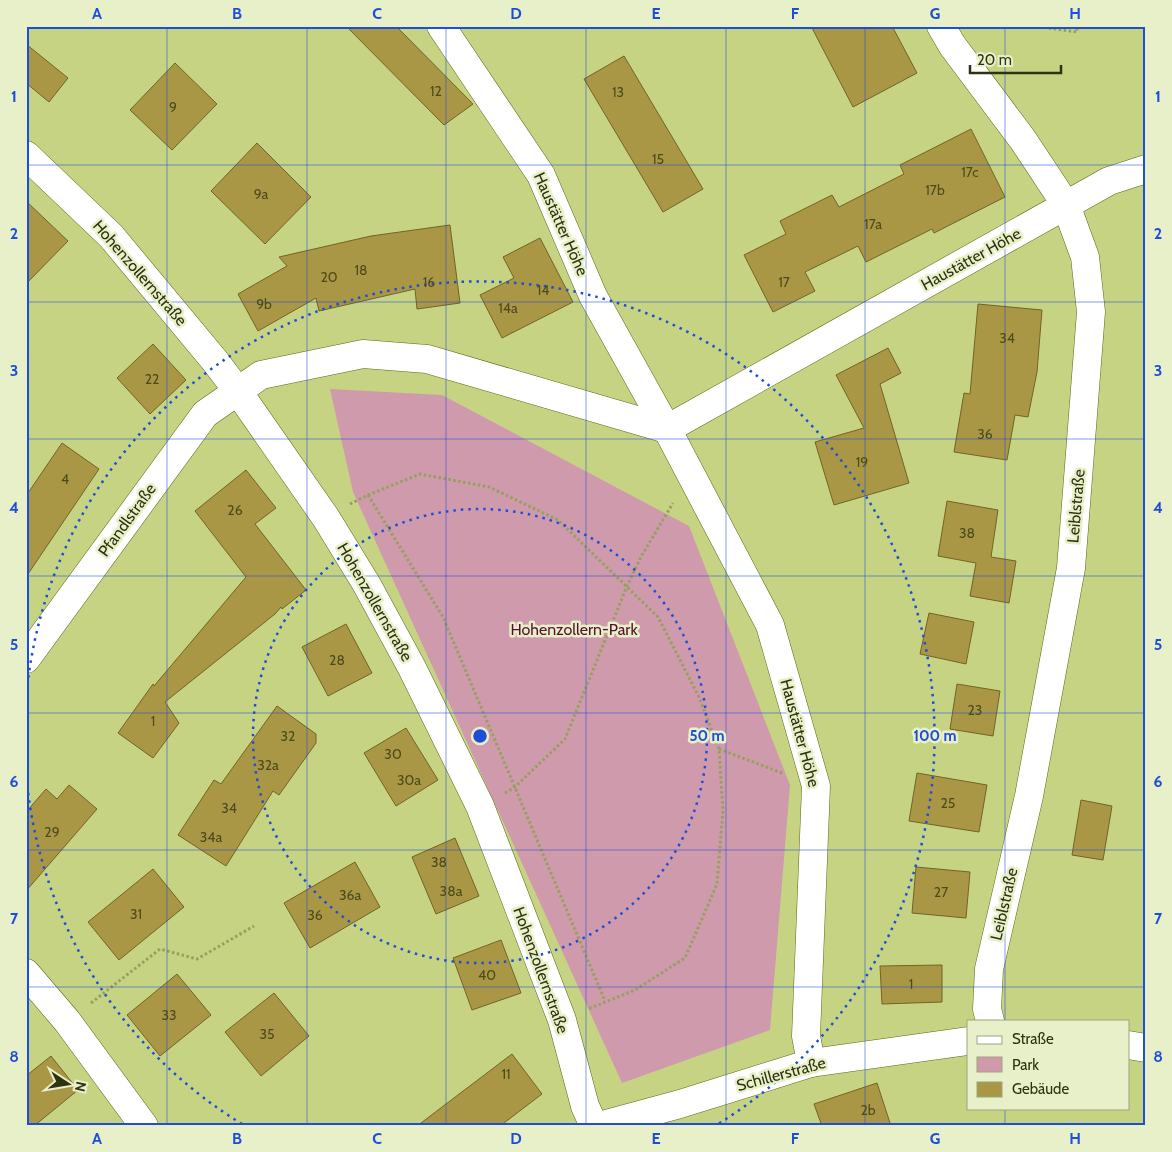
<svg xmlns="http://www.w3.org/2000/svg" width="1172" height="1152" viewBox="0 0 1172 1152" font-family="Cabin,sans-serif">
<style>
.green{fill:#cf9aac}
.building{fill:#aa9745;stroke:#726425}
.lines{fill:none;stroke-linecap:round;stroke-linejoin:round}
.street-casing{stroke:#5e6814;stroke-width:29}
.path{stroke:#95a05e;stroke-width:3;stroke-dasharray:2.5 2.5;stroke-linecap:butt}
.street{stroke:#fff;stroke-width:28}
.grid{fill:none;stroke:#1d4ed8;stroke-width:1;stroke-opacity:0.55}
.ring{fill:none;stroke:#1d4ed8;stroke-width:2.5;stroke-dasharray:2.5 5}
.labels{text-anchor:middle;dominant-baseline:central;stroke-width:5;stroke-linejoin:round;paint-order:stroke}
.number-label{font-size:14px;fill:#4c4b1d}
.street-label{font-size:16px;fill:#2d3210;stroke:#e8f0c9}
.park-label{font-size:16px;fill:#561031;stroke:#e8f0c9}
.centre{fill:#1d4ed8;stroke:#e8f0c9;stroke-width:2.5}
.ring-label{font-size:15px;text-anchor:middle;font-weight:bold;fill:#1d4ed8;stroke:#e8f0c9;stroke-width:5;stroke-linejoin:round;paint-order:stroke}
.neatline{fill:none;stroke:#1d4ed8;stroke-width:2}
.grid-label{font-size:16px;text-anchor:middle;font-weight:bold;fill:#1d4ed8}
</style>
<rect width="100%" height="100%" fill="#c6d383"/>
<path class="green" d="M 330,389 L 442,395 L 689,526 L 790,785 L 770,1030 L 622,1083 L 353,492 Z"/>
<g class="building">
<path d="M 346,26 L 396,26 L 473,104 L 444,125 Z"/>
<path d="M 811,26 L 892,26 L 917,73 L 853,107 Z"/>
<path d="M 26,44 L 68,78 L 49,102 L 26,83 Z"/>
<path d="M 624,56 L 703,189 L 663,212 L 584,79 Z"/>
<path d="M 175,63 L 217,104 L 172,150 L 130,110 Z"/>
<path d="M 971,129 L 1005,197 L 934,233 L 932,229 L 866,262 L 858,246 L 805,272 L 815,291 L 773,312 L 744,255 L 786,234 L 780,221 L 832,195 L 839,207 L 904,174 L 900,165 Z"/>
<path d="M 257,143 L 311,197 L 265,244 L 211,191 Z"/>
<path d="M 26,201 L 68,241 L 26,284 Z"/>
<path d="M 450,225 L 460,303 L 417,309 L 415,289 L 319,311 L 316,298 L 258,331 L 238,294 L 287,266 L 279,257 L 371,236 Z"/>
<path d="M 540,238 L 573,302 L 502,338 L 480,295 L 514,278 L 503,257 Z"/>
<path d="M 978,304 L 1042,310 L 1037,372 L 1028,417 L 1015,415 L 1007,460 L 954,452 L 964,393 L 970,394 Z"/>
<path d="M 153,344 L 186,380 L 150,414 L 117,378 Z"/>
<path d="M 888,348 L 901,373 L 880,384 L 909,483 L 834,505 L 815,442 L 864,428 L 836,375 Z"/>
<path d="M 62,443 L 99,469 L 26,577 L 26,496 Z"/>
<path d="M 246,470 L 276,508 L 255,524 L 306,590 L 282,609 L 281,607 L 275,614 L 165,702 L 179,723 L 153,758 L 118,733 L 153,684 L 154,686 L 246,577 L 195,511 Z"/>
<path d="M 947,501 L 998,510 L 991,557 L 1016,561 L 1009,603 L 970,596 L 976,563 L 938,556 Z"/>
<path d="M 929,613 L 974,622 L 966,664 L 920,654 Z"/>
<path d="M 346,624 L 372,673 L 328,696 L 302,647 Z"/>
<path d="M 957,684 L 1000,691 L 993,736 L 950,729 Z"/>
<path d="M 277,706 L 316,734 L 316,743 L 279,795 L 273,791 L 226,866 L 178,835 L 214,780 L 221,784 Z"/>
<path d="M 406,728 L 438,780 L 396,806 L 364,753 Z"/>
<path d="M 917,773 L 987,785 L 979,832 L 909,821 Z"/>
<path d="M 69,785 L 97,809 L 26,891 L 26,812 L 46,789 L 57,799 Z"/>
<path d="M 1081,800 L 1112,806 L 1103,860 L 1072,855 Z"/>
<path d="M 455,838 L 479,896 L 436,914 L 412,857 Z"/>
<path d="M 355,862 L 380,907 L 310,948 L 284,903 Z"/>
<path d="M 916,867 L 970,872 L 966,918 L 912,913 Z"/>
<path d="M 153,869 L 184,907 L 119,960 L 88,922 Z"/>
<path d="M 501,940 L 521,993 L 472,1010 L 453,958 Z"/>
<path d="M 942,965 L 942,1002 L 882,1004 L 880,966 Z"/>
<path d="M 177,974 L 211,1015 L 160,1056 L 127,1015 Z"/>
<path d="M 274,993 L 309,1036 L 261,1076 L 225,1032 Z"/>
<path d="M 512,1054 L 542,1094 L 500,1126 L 417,1126 Z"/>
<path d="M 51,1056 L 78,1090 L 34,1126 L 26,1126 L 26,1076 Z"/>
<path d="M 877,1083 L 891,1126 L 822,1126 L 814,1104 Z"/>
</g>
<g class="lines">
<g class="street-casing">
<g id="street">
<path d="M 441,26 L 541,175 L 593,296 L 667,429 L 770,625 L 816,786 L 806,1036 L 811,1063"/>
<path d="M 941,26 L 952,45 L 1023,140 L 1066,205 L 1085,257 L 1091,312 L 1071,568 L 1029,796 L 989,969 L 987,1009 L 990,1021"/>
<path d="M 26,155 L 111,236 L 215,361 L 237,390 L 326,518 L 367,585 L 412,668 L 480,806 L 562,1020 L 585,1106 L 594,1126"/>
<path d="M 26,659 L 205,414 L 261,375 L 363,354 L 427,359 L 667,429 L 1109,181 L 1146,169"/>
<path d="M 26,973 L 67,1021 L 144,1126"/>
<path d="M 1128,1045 L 1146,1048"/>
<path d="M 599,1126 L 680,1104 L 811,1063 L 968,1041"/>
</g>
</g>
<g class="path">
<path d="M 1034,26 L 1077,32 L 1077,26"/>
<path d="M 368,495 L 443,617 L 605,1001"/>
<path d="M 350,504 L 368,495 L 420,474 L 489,487 L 558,520 L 658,617 L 699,697 L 719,749 L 723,811 L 717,884 L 685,958 L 635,990 L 588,1009"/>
<path d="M 719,749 L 782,773"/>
<path d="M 505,793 L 515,787 L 565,739 L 627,586 L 642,555 L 673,503"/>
<path d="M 91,1003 L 160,949 L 197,959 L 254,926"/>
</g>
<use href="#street" class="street"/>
</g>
<path class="grid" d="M 167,26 L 167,1126M 307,26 L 307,1126M 446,26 L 446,1126M 586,26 L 586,1126M 726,26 L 726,1126M 865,26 L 865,1126M 1005,26 L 1005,1021M 26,165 L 1146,165M 26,302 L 1146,302M 26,439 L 1146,439M 26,576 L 1146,576M 26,713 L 1146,713M 26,850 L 1146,850M 26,987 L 1146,987M 1005,1108 L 1005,1126"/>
<g class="ring">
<circle cx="480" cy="736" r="227"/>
<path d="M242 1124A455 455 0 0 1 26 772M26 700A455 455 0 1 1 718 1124"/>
</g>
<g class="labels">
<g class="number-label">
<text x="436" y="91">12</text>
<text x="618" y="92">13</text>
<text x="173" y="107">9</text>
<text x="658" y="159">15</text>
<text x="970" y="172">17c</text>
<text x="935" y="190">17b</text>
<text x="261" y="194">9a</text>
<text x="873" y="224">17a</text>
<text x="361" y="270">18</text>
<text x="329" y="277">20</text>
<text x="429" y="282">16</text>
<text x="784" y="282">17</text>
<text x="543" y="290">14</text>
<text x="264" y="304">9b</text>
<text x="508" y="308">14a</text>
<text x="1007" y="338">34</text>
<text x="152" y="379">22</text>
<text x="985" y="434">36</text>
<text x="862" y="462">19</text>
<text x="65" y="479">4</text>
<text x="235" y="510">26</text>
<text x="967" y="533">38</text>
<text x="337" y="660">28</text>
<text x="975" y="710">23</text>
<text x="153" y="721">1</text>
<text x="288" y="736">32</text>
<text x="393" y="754">30</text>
<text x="268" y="765">32a</text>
<text x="409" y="780">30a</text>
<text x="948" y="803">25</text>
<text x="229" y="808">34</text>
<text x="52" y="832">29</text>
<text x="211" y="837">34a</text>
<text x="439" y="862">38</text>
<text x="451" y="891">38a</text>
<text x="941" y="892">27</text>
<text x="350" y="895">36a</text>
<text x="136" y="914">31</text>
<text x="315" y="915">36</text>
<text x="487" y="975">40</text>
<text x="911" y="984">1</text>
<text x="169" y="1015">33</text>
<text x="267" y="1034">35</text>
<text x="506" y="1074">11</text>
<text x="868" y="1110">2b</text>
</g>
<g class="street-label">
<text transform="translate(561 224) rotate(66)">Haustätter Höhe</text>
<text transform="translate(971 259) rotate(-29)">Haustätter Höhe</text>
<text transform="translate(140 273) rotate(49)">Hohenzollernstraße</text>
<text transform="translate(1076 506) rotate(-85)">Leiblstraße</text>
<text transform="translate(127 520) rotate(-54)">Pfandlstraße</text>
<text transform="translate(375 602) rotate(60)">Hohenzollernstraße</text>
<text transform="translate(800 733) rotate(75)">Haustätter Höhe</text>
<text transform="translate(1004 904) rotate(-77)">Leiblstraße</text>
<text transform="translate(541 970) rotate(70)">Hohenzollernstraße</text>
<text transform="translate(781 1074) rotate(-15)">Schillerstraße</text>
</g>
<g class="park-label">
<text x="574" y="629">Hohenzollern-Park</text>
</g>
</g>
<circle cx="480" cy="736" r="8" class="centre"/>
<g class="ring-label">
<text x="707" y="741">50 m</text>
<text x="935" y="741">100 m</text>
</g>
<rect width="1172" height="1152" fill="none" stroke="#e8f0c9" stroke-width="55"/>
<rect x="967" y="1020" width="162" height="90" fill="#e8f0c9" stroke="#9da47f"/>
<rect x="977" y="1036" width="25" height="8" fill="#ffffff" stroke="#9da47f"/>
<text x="1012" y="1044" font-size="15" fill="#2d3210">Straße</text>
<rect x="977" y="1057" width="25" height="15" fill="#cf9aac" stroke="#9da47f"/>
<text x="1012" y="1070" font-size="15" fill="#2d3210">Park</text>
<rect x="977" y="1082" width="25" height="15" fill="#aa9745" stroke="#9da47f"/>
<text x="1012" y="1094" font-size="15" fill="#2d3210">Gebäude</text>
<g transform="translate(68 1084) rotate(102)" stroke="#e8f0c9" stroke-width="4" paint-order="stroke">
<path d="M0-4L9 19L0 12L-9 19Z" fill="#2d3210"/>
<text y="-8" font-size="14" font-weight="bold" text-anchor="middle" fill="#2d3210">N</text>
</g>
<path d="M970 65v8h91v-8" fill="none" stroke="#2d3210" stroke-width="2.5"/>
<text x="977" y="65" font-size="15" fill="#2d3210" stroke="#e8f0c9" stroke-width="4" paint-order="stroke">20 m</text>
<rect x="28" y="28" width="1116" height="1096" class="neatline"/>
<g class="grid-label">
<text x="97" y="19">A</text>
<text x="237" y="19">B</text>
<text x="377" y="19">C</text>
<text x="516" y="19">D</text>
<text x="656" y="19">E</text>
<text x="795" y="19">F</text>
<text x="935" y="19">G</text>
<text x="1075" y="19">H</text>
<text x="14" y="102">1</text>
<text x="1158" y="102">1</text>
<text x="14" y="239">2</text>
<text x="1158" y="239">2</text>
<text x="14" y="376">3</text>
<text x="1158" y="376">3</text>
<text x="14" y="513">4</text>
<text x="1158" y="513">4</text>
<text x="14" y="650">5</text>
<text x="1158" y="650">5</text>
<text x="14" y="787">6</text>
<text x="1158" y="787">6</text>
<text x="14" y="924">7</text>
<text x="1158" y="924">7</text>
<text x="14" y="1062">8</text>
<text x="1158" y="1062">8</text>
<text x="97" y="1144">A</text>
<text x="237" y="1144">B</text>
<text x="377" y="1144">C</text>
<text x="516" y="1144">D</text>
<text x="656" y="1144">E</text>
<text x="795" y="1144">F</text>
<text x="935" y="1144">G</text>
<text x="1075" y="1144">H</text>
</g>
</svg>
